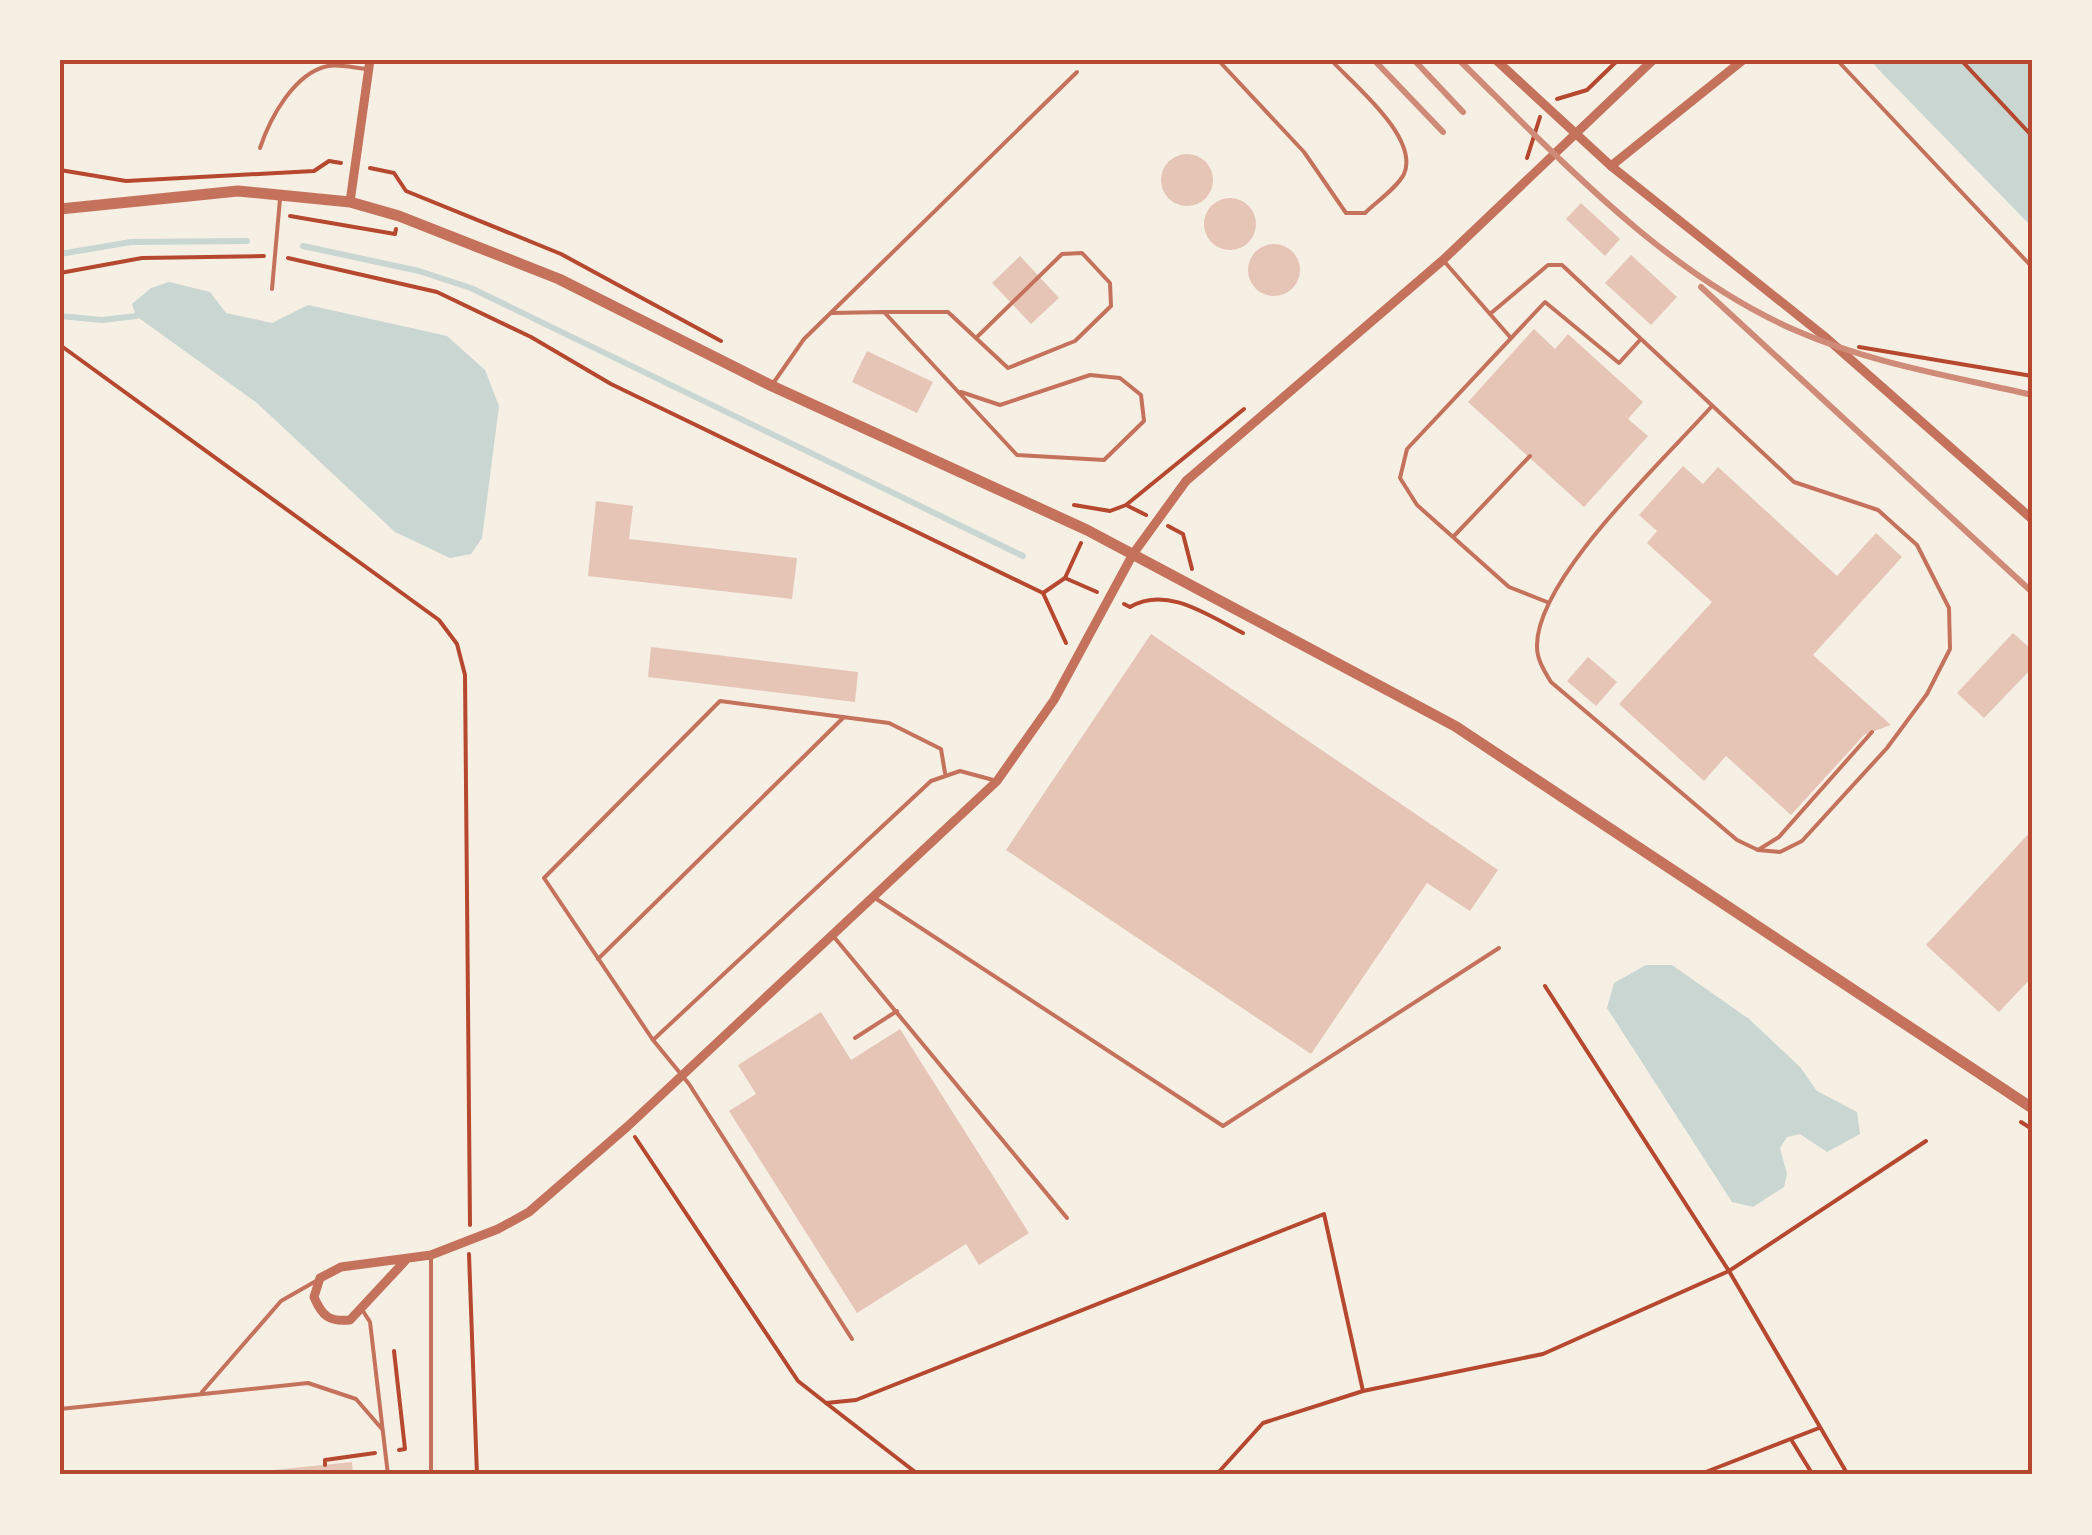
<svg xmlns="http://www.w3.org/2000/svg" width="2092" height="1535" viewBox="0 0 2092 1535" font-family="Lato,sans-serif">
<style>
.water{fill:#c9d6d2}
.lines{fill:none;stroke-linecap:round;stroke-linejoin:round}
.stream{stroke:#c9d6d2;stroke-width:6}
.building{fill:#e6c5b7}
.path{stroke:#b5482f;stroke-width:4}
.service{stroke:#c5725c;stroke-width:4}
.minor{stroke:#c5725c;stroke-width:9}
.tertiary{stroke:#c5725c;stroke-width:11}
.rail{stroke:#cf8b77;stroke-width:6}
.neatline{fill:none;stroke:#b5482f;stroke-width:4}
</style>
<rect width="100%" height="100%" fill="#f6efe4"/>
<g class="water">
<path d="M 1870,60 L 2032,60 L 2032,227 L 1880,71 Z"/>
<path d="M 169,282 L 210,292 L 226,313 L 272,323 L 308,305 L 447,336 L 485,370 L 499,406 L 482,538 L 471,554 L 450,558 L 395,532 L 257,403 L 136,316 L 132,304 L 151,288 Z"/>
<path d="M 1646,965 L 1672,965 L 1749,1019 L 1800,1067 L 1817,1091 L 1857,1112 L 1860,1134 L 1827,1152 L 1800,1134 L 1787,1137 L 1780,1148 L 1787,1174 L 1784,1187 L 1753,1207 L 1732,1202 L 1607,1008 L 1614,983 Z"/>
</g>
<g class="lines">
<g class="stream">
<path d="M 303,246 L 419,271 L 471,288 L 1023,556"/>
<path d="M 60,254 L 131,242 L 247,241"/>
<path d="M 60,316 L 102,320 L 136,316"/>
</g>
</g>
<g class="building">
<circle cx="1187" cy="180" r="26"/>
<circle cx="1230" cy="224" r="26"/>
<path d="M 1581,203 L 1620,239 L 1605,256 L 1566,219 Z"/>
<circle cx="1274" cy="270" r="26"/>
<path d="M 1631,255 L 1677,297 L 1651,325 L 1605,283 Z"/>
<path d="M 1020,256 L 1059,298 L 1031,324 L 992,283 Z"/>
<path d="M 1534,329 L 1555,349 L 1568,334 L 1643,402 L 1628,419 L 1648,436 L 1584,507 L 1468,402 Z"/>
<path d="M 867,351 L 933,382 L 917,413 L 852,382 Z"/>
<path d="M 1683,466 L 1703,484 L 1718,467 L 1837,576 L 1876,533 L 1902,557 L 1813,655 L 1891,725 L 1864,735 L 1791,815 L 1726,756 L 1704,781 L 1619,704 L 1712,602 L 1647,543 L 1657,531 L 1639,515 Z"/>
<path d="M 596,501 L 633,506 L 629,539 L 797,558 L 792,599 L 588,576 Z"/>
<path d="M 2013,633 L 2032,650 L 2032,668 L 1984,718 L 1957,693 Z"/>
<path d="M 1151,634 L 1498,870 L 1470,911 L 1427,883 L 1311,1054 L 1006,850 Z"/>
<path d="M 651,647 L 858,672 L 855,702 L 648,677 Z"/>
<path d="M 1588,657 L 1617,682 L 1596,706 L 1567,681 Z"/>
<path d="M 2032,830 L 2032,977 L 1999,1012 L 1926,945 Z"/>
<path d="M 821,1012 L 851,1060 L 900,1029 L 1029,1233 L 979,1265 L 966,1244 L 857,1313 L 729,1111 L 756,1094 L 738,1065 Z"/>
<path d="M 352,1462 L 353,1475 L 253,1475 L 253,1472 Z"/>
</g>
<g class="lines">
<g class="path">
<path d="M 1961,60 L 2032,136"/>
<path d="M 1557,99 L 1587,90 L 1618,60"/>
<path d="M 1527,158 L 1540,117"/>
<path d="M 370,168 L 394,173 L 406,191 L 561,254 L 721,341"/>
<path d="M 60,170 L 126,181 L 314,171 L 329,161 L 341,163"/>
<path d="M 290,216 L 395,234 L 396,229"/>
<path d="M 288,258 L 437,292 L 531,337 L 611,384 L 1043,593 L 1065,578 L 1081,543"/>
<path d="M 60,273 L 142,258 L 264,256"/>
<path d="M 60,345 L 439,620 L 457,644 L 465,675 L 470,1225"/>
<path d="M 1859,347 L 2032,376"/>
<path d="M 1074,505 L 1110,511 L 1126,505 L 1244,409"/>
<path d="M 1128,506 L 1146,515"/>
<path d="M 1168,526 L 1183,534 L 1192,569"/>
<path d="M 1065,578 L 1097,592"/>
<path d="M 1043,593 L 1066,643"/>
<path d="M 1124,604 L 1130,607 C 1167,585 1209,616 1243,633"/>
<path d="M 1545,986 L 1729,1271 L 1848,1475"/>
<path d="M 2021,1122 L 2032,1129"/>
<path d="M 635,1137 L 798,1381 L 826,1403 L 856,1400 L 1324,1214 L 1363,1391"/>
<path d="M 469,1254 L 477,1475"/>
<path d="M 394,1351 L 405,1449 L 399,1450"/>
<path d="M 826,1403 L 919,1475"/>
<path d="M 1792,1441 L 1813,1475"/>
<path d="M 325,1465 L 325,1460 L 375,1453"/>
<path d="M 1216,1475 L 1263,1423 L 1363,1391 L 1543,1354 L 1729,1271 L 1926,1141"/>
<path d="M 1698,1475 L 1819,1428"/>
</g>
<g class="service">
<path d="M 1218,60 L 1304,152 L 1346,213 L 1365,213 C 1376,202 1397,188 1404,174 C 1420,138 1353,84 1331,60"/>
<path d="M 1837,60 L 2032,267"/>
<path d="M 260,148 C 270,118 294,73 328,66 C 340,64 355,68 367,69"/>
<path d="M 1443,260 L 1490,314 L 1548,265 L 1562,265 L 1794,482 L 1878,510 L 1917,545 L 1949,608 L 1950,649 L 1927,694 L 1887,748 L 1802,841 L 1780,852 L 1758,850 L 1737,840 L 1551,682 C 1545,672 1537,660 1537,647 C 1535,579 1667,457 1712,406"/>
<path d="M 272,289 L 280,199"/>
<path d="M 884,312 L 948,312 L 1008,368 L 1075,341 L 1111,306 L 1110,283 L 1082,253 L 1062,254 L 976,338"/>
<path d="M 831,313 L 884,312 L 1017,455 L 1104,460 L 1144,421 L 1141,395 L 1120,378 L 1090,375 L 1000,405 L 961,392"/>
<path d="M 1490,314 L 1510,337"/>
<path d="M 774,382 L 804,339 L 1077,72"/>
<path d="M 1454,536 L 1530,456"/>
<path d="M 1547,602 L 1509,587 L 1417,505 L 1400,478 L 1407,449 L 1545,302 L 1619,363 L 1640,340"/>
<path d="M 1758,850 L 1779,837 L 1872,732"/>
<path d="M 875,898 L 1223,1126 L 1499,948"/>
<path d="M 834,937 L 1067,1218"/>
<path d="M 598,959 L 844,717"/>
<path d="M 855,1038 L 897,1011"/>
<path d="M 653,1040 L 931,781 L 960,771 L 997,781"/>
<path d="M 431,1255 L 431,1475"/>
<path d="M 363,1311 L 370,1322 L 388,1475"/>
<path d="M 852,1339 L 689,1084 L 653,1040 L 544,878 L 720,701 L 889,723 L 941,749 L 945,773"/>
<path d="M 202,1392 L 281,1301 L 316,1281"/>
<path d="M 60,1409 L 308,1383 L 356,1399 L 382,1429"/>
</g>
<g class="minor">
<path d="M 1496,60 L 1611,166 L 1824,336 L 2032,519"/>
<path d="M 1611,166 L 1743,60"/>
<path d="M 350,202 L 370,60"/>
<path d="M 405,1261 L 350,1320 C 329,1322 322,1316 314,1297 L 320,1278 L 341,1267 L 431,1255 L 498,1229 L 529,1212 L 628,1126 L 997,781 L 1054,700 L 1133,554 L 1186,481 L 1443,260 L 1653,60"/>
</g>
<path class="tertiary" d="M 60,209 L 238,191 L 350,202 L 399,216 L 559,279 L 772,386 L 1087,530 L 1455,726 L 2032,1108"/>
<g class="rail">
<path d="M 1374,60 L 1443,132"/>
<path d="M 1414,60 L 1463,112"/>
<path d="M 1459,60 C 1560,159 1665,274 1797,331 C 1873,364 1952,376 2032,395"/>
<path d="M 1701,287 L 2032,592"/>
</g>
</g>
<rect width="2092" height="1535" fill="none" stroke="#f6efe4" stroke-width="125"/>
<rect x="62" y="62" width="1968" height="1410" class="neatline"/>
</svg>
